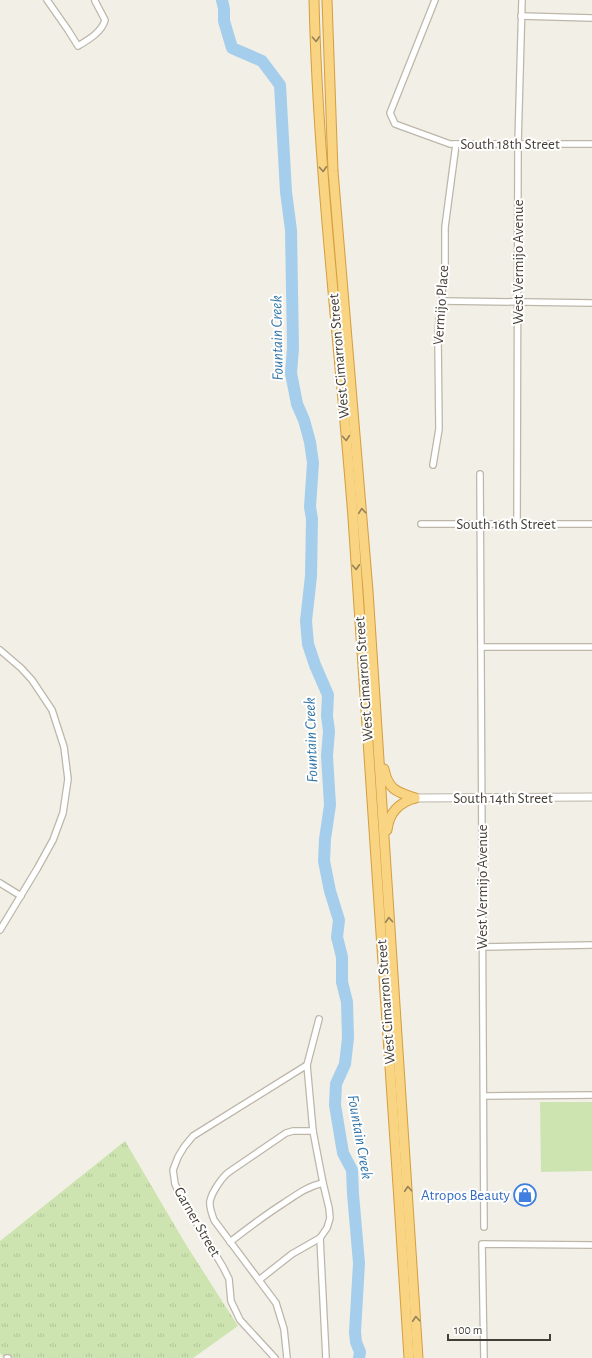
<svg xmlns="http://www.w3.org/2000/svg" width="592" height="1358" viewBox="0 0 592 1358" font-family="'Alegreya Sans',sans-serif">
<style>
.grass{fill:url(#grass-tufts)}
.park{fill:#cde4b1}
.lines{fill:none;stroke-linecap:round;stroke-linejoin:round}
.river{stroke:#a5ceec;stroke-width:12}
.minor-casing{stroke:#bdb6a9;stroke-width:8}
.tertiary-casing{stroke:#bdb6a9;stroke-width:9}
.trunk-casing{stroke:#d59e3e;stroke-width:11}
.minor{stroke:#fff;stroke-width:5.5}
.tertiary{stroke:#fff;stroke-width:7}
.trunk{stroke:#f8d483;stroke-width:9}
.oneway{stroke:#958259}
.labels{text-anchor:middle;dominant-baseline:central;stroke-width:4;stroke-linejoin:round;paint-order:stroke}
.street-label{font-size:15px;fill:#443f36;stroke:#fff}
.shop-label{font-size:15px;fill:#366cbe;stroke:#fff;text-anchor:end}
.water-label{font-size:16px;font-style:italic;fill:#3578aa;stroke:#fff}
</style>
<defs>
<pattern id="grass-tufts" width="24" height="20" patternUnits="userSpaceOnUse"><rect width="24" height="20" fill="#cde4b1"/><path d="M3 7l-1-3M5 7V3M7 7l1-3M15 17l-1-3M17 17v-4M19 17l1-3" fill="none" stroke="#b1c599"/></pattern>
</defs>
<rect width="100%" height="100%" fill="#f2efe6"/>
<path class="grass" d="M 125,1141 L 185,1243 L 238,1326 L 193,1358 L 4,1358 L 0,1353 L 0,1241 Z"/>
<path class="park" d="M 540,1102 L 592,1102 L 592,1171 L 541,1172 Z"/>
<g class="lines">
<path class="river" d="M 222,0 L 224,9 L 224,21 L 232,48 L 262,61 L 280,85 L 286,192 L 291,230 L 293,348 L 291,373 L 297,404 L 304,420 L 310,442 L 313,463 L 310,507 L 312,519 L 311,576 L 306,621 L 308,644 L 315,665 L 328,695 L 327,716 L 329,731 L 327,756 L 330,805 L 325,839 L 324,861 L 330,891 L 339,920 L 337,937 L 342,957 L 342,982 L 347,1002 L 348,1038 L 345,1064 L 336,1084 L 335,1105 L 343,1153 L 352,1170 L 353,1194 L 359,1263 L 355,1332 L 356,1342 L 360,1352 L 359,1358"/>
<g class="minor-casing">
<g id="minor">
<path d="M 47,0 L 68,30 L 78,46 C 88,40 102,32 105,20 L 95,1"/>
<path d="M 435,0 L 390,113 L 395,124 L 450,144 L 592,144"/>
<path d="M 521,16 L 592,18"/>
<path d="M 443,301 L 592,303"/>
<path d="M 433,465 L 439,429 L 438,339 L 439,320 L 443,301 L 442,291 L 445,271 L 445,227 L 456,144"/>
<path d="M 480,474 L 484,1227"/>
<path d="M 421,524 L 592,524"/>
<path d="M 517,524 L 518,144 L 522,0"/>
<path d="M 481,647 L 592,647"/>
<path d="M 0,650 L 21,668 L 32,680 L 52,710 L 64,747 L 68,779 L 63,813 L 53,840 L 37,869 L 0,930"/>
<path d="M 0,883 L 21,896"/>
<path d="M 483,947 L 592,945"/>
<path d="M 319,1019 L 307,1065 L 313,1131 L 323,1183 L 329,1208 L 330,1218 L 327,1228 L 320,1238 L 326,1358"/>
<path d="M 484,1096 L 592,1095"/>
<path d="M 230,1242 C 248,1228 265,1215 284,1203 C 296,1195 308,1186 323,1183"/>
<path d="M 259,1280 L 292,1254 L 320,1238"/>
<path d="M 7,1358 L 8,1358"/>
<path d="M 275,1358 L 240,1320 L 231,1301 L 229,1279 L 223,1267 L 181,1197 L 175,1184 L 173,1170 L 178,1157 L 184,1147 L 193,1136 L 307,1065"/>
<path d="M 287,1358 L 284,1329 L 276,1303 L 214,1220 C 212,1214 209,1207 210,1201 C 212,1192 222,1177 229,1172 L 286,1133 L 293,1131 L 313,1131"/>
<path d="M 484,1358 L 482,1244 L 592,1245"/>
</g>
</g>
<g class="tertiary-casing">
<path id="tertiary" d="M 415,798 L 592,797"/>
</g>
<g class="trunk-casing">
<g id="trunk">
<path d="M 314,0 C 318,173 340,346 353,518 C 374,798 391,1078 409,1358"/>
<path d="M 327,0 L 333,171 L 368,591 L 418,1358"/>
<path d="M 384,769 C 388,789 396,792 415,798"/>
<path d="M 387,830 C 389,813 398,803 415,798"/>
</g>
</g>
<use href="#minor" class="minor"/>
<use href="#tertiary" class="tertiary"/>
<use href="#trunk" class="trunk"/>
</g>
<defs><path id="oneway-chevron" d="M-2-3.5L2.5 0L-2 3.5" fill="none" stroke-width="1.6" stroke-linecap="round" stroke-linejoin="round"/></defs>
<g class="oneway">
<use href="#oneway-chevron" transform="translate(316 39) rotate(87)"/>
<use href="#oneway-chevron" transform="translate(323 169) rotate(86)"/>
<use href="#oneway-chevron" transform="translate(346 438) rotate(85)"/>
<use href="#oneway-chevron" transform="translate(362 511) rotate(-95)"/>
<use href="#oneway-chevron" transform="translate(356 567) rotate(86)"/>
<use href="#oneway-chevron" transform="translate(389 920) rotate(-94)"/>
<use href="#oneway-chevron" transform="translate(408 1189) rotate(-94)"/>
<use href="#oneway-chevron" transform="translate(416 1319) rotate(-94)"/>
</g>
<defs>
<g id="shop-ring" transform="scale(1.15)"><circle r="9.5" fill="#fff" stroke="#3f7fe0" stroke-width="1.5"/><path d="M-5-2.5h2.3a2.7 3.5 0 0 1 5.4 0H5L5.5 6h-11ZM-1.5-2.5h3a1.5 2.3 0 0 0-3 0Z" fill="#3f7fe0"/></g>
</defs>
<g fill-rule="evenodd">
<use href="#shop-ring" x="525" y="1195"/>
</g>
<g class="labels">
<g class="street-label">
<text x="510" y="144">South 18th Street</text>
<text transform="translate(518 262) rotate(-90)">West Vermijo Avenue</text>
<text transform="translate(441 305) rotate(-86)">Vermijo Place</text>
<text transform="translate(339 356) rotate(-95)">West Cimarron Street</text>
<text x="506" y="524">South 16th Street</text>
<text transform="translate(364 679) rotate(-94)">West Cimarron Street</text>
<text x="503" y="798">South 14th Street</text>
<text transform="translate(482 887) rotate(-90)">West Vermijo Avenue</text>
<text transform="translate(386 1002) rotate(-94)">West Cimarron Street</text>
<text transform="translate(197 1222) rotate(60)">Garner Street</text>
</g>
<g class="shop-label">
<text x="510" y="1195">Atropos Beauty</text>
</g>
<g class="water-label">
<text transform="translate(277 338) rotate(-91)">Fountain Creek</text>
<text transform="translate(311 740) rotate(-92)">Fountain Creek</text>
<text transform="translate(360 1137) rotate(80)">Fountain Creek</text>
</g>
</g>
<path d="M448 1334v6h102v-6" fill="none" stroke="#443f36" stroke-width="2"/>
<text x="454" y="1334" font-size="12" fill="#443f36" stroke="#ffffff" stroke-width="3" paint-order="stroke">100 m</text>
</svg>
